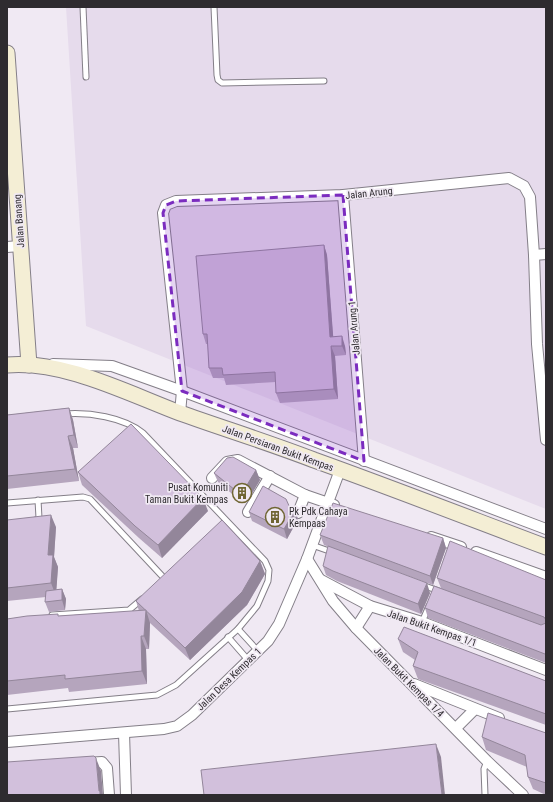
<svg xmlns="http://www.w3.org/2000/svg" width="553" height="802" viewBox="0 0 553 802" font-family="'Roboto Condensed',sans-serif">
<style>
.built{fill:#e6dbec}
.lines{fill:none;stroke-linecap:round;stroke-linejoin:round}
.lane-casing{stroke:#847f88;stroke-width:7}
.street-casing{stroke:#847f88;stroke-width:12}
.secondary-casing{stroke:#847f88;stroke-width:17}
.lane{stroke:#fff;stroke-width:5}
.street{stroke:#fff;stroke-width:10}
.secondary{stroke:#f4eed5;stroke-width:15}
.wall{fill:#b5a5bd}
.shaded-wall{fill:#93869a}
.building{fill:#d2c0dc;stroke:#93869a}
.marked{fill:#7b2cbf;fill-opacity:0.2;stroke:#7b2cbf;stroke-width:3;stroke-dasharray:8 5;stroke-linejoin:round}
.labels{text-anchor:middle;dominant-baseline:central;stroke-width:3.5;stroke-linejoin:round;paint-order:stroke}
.street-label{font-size:10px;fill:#2e2b2f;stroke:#f0e9f3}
.poi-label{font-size:10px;fill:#2e2b2f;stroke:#f0e9f3;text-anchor:end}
</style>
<rect width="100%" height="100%" fill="#f0e9f3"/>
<path class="built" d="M 66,7 L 546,7 L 546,509 L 86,326 Z"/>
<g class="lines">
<g class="lane-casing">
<g id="lane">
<path d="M 83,7 L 86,77"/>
<path d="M 214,7 L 217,75 L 218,80 L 222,83 L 324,81"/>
<path d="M 7,503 L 83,497 L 90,499 L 164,578"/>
<path d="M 36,520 L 39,518 L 38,500"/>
<path d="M 312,545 L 332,552"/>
<path d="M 422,585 L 439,591"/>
<path d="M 52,615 L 129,610 L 142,599"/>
<path d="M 422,622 L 429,606"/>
<path d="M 238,629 L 258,651"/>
<path d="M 228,637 L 249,661"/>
<path d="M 7,709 L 157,695 L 176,685 L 238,629 L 257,606 L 268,581 L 269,570 L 265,561 L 143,433 C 123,417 89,412 64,414"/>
<path d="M 485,795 L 484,769 L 487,761"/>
</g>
</g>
<g class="street-casing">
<g id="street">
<path d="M 343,195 L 364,461"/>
<path d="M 7,247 L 20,246"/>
<path d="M 534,255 L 546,254"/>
<path d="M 53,364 L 112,366 L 182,391 L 546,529"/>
<path d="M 180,413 L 182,391 L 163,213 L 166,205 L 176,201 L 343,195 L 509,178 L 524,186 L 530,197 L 534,255 L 537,344 L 546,440"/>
<path d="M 212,478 L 227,462 L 238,460 L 305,495"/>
<path d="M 248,512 L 270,476"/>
<path d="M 298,513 L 305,495 L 334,505"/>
<path d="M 431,537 L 461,547"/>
<path d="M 476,552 L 546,577"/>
<path d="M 307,559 L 333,601 L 356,628 L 487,761 L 523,795"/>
<path d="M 321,580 L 370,606 L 422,622 L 546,670"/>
<path d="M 356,628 L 370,606"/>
<path d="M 414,684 L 499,718"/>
<path d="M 456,728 L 475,709"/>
<path d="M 124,733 L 126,795"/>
<path d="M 7,742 L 164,729 L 177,726 L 192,715 L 268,641 L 279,624 L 307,559 L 340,470"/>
<path d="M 85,763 L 102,762 L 107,768 L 109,795"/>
</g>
</g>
<g class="secondary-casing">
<g id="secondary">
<path d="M 7,53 L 29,365"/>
<path d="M 7,365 C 64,360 127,393 180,413 C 225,429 270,443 314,460 C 392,488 469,518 546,547"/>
</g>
</g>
<use href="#lane" class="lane"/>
<use href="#street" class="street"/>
<use href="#secondary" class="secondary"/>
</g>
<g class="wall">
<path d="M 324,245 L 327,255 L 333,337 L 345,346 L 346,355 L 335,356 L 338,399 L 280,403 L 276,393 L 276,382 L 226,385 L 224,378 L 213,378 L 209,368 L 208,344 L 206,344 L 203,334 Z"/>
<path d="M 69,408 L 73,420 L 78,448 L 73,448 L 79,481 L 7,489 L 7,415 Z"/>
<path d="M 256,470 L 260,480 L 251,495 L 243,503 L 218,482 L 214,473 Z"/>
<path d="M 78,472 L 208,511 L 162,558 L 139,538 L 82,485 Z"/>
<path d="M 290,508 L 295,510 L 298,519 L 287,539 L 252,521 L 249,512 Z"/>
<path d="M 7,520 L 56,527 L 54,557 L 58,567 L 56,590 L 62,589 L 66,599 L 65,610 L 49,612 L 45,602 L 46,597 L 7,601 Z"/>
<path d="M 320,535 L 443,538 L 446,548 L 433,585 L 324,545 Z"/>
<path d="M 260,561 L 265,574 L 247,605 L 190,660 L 150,623 L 149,649 L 146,649 L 147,684 L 69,692 L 68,688 L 7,695 L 7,619 L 139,611 L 136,601 Z"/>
<path d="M 323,566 L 430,593 L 421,614 L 337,581 L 326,575 Z"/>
<path d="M 437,578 L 546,580 L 546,663 L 428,618 L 425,608 L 441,588 Z"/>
<path d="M 398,639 L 546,681 L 546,725 L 418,679 L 413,666 L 415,660 L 403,652 Z"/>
<path d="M 546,733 L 546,795 L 533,789 L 528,777 L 527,767 L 486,750 L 482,737 Z"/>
</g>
<g class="shaded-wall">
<path d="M 324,245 L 327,255 L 334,347 L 330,337 Z"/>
<path d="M 342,336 L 345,346 L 346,355 L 342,346 Z"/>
<path d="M 331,346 L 335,356 L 338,399 L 334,389 Z"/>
<path d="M 69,408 L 73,420 L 78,448 L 74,435 Z"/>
<path d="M 68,436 L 73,448 L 79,481 L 75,469 Z"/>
<path d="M 256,470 L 260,480 L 251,495 L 243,503 L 240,494 Z"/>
<path d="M 203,498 L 208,511 L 162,558 L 158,545 Z"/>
<path d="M 295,510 L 298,519 L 287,539 L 284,529 Z"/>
<path d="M 51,515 L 56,527 L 54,557 L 58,567 L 56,596 L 51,583 L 48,555 Z"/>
<path d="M 443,538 L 446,548 L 433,585 L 430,576 Z"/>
<path d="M 260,561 L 265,574 L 247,605 L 190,660 L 185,648 Z"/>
<path d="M 427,583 L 430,593 L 421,614 L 418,604 Z"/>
<path d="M 62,589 L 66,599 L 65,610 L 62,600 Z"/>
<path d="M 146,610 L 150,623 L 149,649 L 144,636 Z"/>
<path d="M 141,636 L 146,649 L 147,684 L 142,671 Z"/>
<path d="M 436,744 L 441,757 L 445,795 L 442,795 Z"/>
<path d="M 96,758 L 101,771 L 103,795 L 100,795 L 99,791 Z"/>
</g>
<g class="building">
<path d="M 324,245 L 330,337 L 342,336 L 342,346 L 331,346 L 334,389 L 276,393 L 275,372 L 223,375 L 222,368 L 209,368 L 207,334 L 203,334 L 196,256 Z"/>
<path d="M 69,408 L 74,435 L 68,436 L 75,469 L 7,476 L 7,415 Z"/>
<path d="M 131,424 L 203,498 L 158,545 L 135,526 L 78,472 Z"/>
<path d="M 233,457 L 256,470 L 247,485 L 240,494 L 214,473 L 227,458 Z"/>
<path d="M 263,486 L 286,499 L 290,508 L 295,510 L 284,529 L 249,512 Z"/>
<path d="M 333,503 L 443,538 L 430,576 L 320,535 Z"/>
<path d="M 51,515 L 48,555 L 53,555 L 51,583 L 7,588 L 7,520 Z"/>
<path d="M 222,520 L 260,561 L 242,592 L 185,648 L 136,601 Z"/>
<path d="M 450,541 L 546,580 L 546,620 L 544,617 L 437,578 Z"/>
<path d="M 328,546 L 427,583 L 418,604 L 333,571 L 323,566 Z"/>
<path d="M 434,586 L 541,625 L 546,623 L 546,655 L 545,654 L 425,608 Z"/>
<path d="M 62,589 L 62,600 L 45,602 L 46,591 Z"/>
<path d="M 146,610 L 144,636 L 141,636 L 142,671 L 65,679 L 65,675 L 7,681 L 7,619 L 27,616 L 58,614 L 58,616 Z"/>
<path d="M 404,627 L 546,681 L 546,714 L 413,666 L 418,652 L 398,639 Z"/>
<path d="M 488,713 L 546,733 L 546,783 L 528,777 L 525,755 L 482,737 Z"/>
<path d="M 436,744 L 442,795 L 204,795 L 201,770 Z"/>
<path d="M 94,756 L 96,758 L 99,791 L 100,791 L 100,795 L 7,795 L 7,762 Z"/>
</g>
<path class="marked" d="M 343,195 L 364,461 L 182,391 L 163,213 L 166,205 L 176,201 Z"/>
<defs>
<g id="building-ring" transform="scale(1)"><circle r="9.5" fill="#f0e9f3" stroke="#6f6532" stroke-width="1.5"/><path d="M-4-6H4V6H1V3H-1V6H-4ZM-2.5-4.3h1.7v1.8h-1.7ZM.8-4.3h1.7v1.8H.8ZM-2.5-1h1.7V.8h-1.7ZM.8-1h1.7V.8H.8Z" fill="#6f6532"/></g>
</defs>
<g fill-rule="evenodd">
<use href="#building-ring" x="242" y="493"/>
<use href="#building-ring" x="275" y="517"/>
</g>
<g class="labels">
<g class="street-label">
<text transform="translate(369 193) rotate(-6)">Jalan Arung</text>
<text transform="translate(19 221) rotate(-94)">Jalan Banang</text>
<text transform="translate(354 328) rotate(-95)">Jalan Arung 1</text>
<text transform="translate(278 448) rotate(20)">Jalan Persiaran Bukit Kempas</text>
<text transform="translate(432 628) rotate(19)">Jalan Bukit Kempas 1/1</text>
<text transform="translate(229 679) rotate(-44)">Jalan Desa Kempas 1</text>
<text transform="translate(409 682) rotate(45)">Jalan Bukit Kempas 1/4</text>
</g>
<g class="poi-label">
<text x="228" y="487">Pusat Komuniti<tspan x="228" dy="12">Taman Bukit Kempas</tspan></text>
<text x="289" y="511" text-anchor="start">Pk Pdk Cahaya<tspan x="289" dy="12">Kempaas</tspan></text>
</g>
</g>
<rect width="553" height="802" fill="none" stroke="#2e2b2f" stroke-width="16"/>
</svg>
